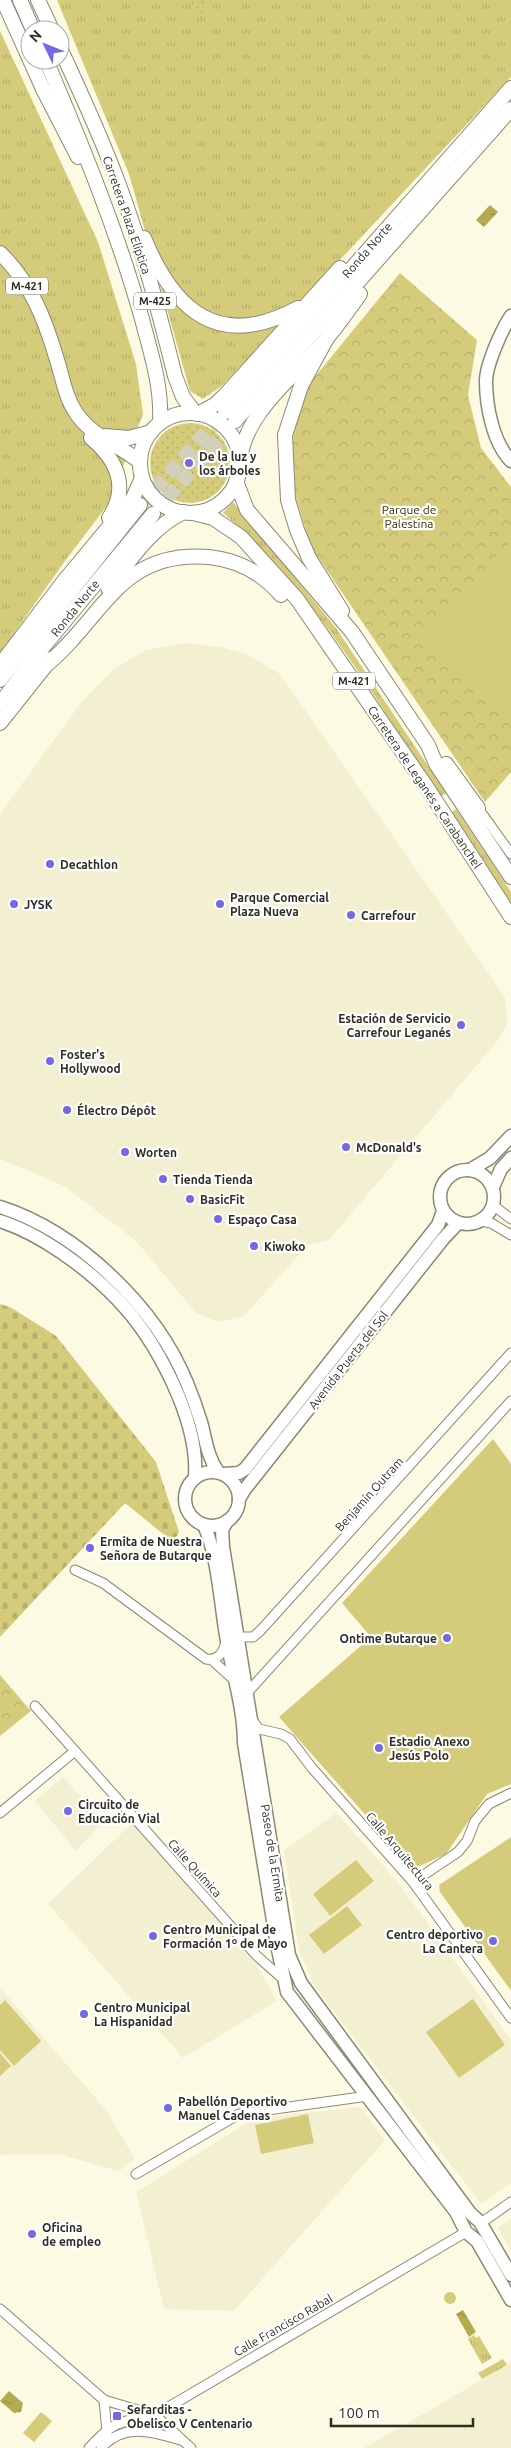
<svg xmlns="http://www.w3.org/2000/svg" width="511" height="2448" viewBox="0 0 511 2448" font-family="Ubuntu,sans-serif">
<style>
.built{fill:#f3f0d2}
.grass{fill:url(#grass-tufts)}
.cemetery{fill:url(#cemetery-stones)}
.park{fill:url(#park-crowns)}
.garden{fill:url(#garden-dots)}
.pitch{fill:#d5cc7b}
.water{fill:url(#water-ripples)}
.lines{fill:none;stroke-linecap:round;stroke-linejoin:round}
.primary-tunnel{stroke:#d3d1bd;stroke-width:14;stroke-dasharray:14 7;stroke-linecap:butt}
.street-casing{stroke:#8b8974;stroke-width:11}
.secondary-casing{stroke:#8b8974;stroke-width:15}
.primary-casing{stroke:#8b8974;stroke-width:16}
.street{stroke:#fff;stroke-width:9}
.secondary{stroke:#fff;stroke-width:12}
.primary{stroke:#fff;stroke-width:14}
.poi-dot{fill:#7269e3;stroke:#fff;stroke-width:2}
.labels{text-anchor:middle;dominant-baseline:central;stroke-width:4.5;stroke-linejoin:round;paint-order:stroke}
.shield{fill:#fff;stroke:#6d6d67;stroke-width:1}
.shield-label{font-size:11px;font-weight:bold;fill:#2f2e26}
.street-label{font-size:12px;fill:#2f2e26;stroke:#fff}
.poi-label{font-size:12px;font-weight:bold;fill:#2f2e26;stroke:#fff;text-anchor:start}
.park-label{font-size:12px;fill:#37330a;stroke:#fff}
</style>
<defs>
<pattern id="grass-tufts" width="24" height="20" patternUnits="userSpaceOnUse" patternTransform="scale(1.25)"><rect width="24" height="20" fill="#d5cc7b"/><path d="M3 7l-1-3M5 7V3M7 7l1-3M15 17l-1-3M17 17v-4M19 17l1-3" fill="none" stroke="#b7b06a"/></pattern>
<pattern id="cemetery-stones" width="16" height="16" patternUnits="userSpaceOnUse" patternTransform="scale(1.25)"><rect width="16" height="16" fill="#d5cc7b"/><path d="M2 7V4a2 2 0 0 1 4 0v3zM10 15v-3a2 2 0 0 1 4 0v3z" fill="#b7b06a"/></pattern>
<pattern id="park-crowns" width="20" height="18" patternUnits="userSpaceOnUse" patternTransform="scale(1.25)"><rect width="20" height="18" fill="#d5cc7b"/><path d="M2 6a3 3 0 1 1 6 0M12 15a3 3 0 1 1 6 0" fill="none" stroke="#b7b06a"/></pattern>
<pattern id="garden-dots" width="8" height="8" patternUnits="userSpaceOnUse" patternTransform="scale(1.25)"><rect width="8" height="8" fill="#d5cc7b"/><path d="M2 2h.1M6 6h.1" fill="none" stroke="#b7b06a" stroke-width="1.8" stroke-linecap="round"/></pattern>
<pattern id="water-ripples" width="26" height="14" patternUnits="userSpaceOnUse" patternTransform="scale(1.25)"><rect width="26" height="14" fill="#b5aa4d"/><path d="M2 4q2-2 4 0t4 0M15 11q2-2 4 0t4 0" fill="none" stroke="#948b40"/></pattern>
</defs>
<rect width="100%" height="100%" fill="#fcfae3"/>
<g class="built">
<path d="M 184,643 L 220,647 L 247,654 L 280,674 L 505,997 L 507,1023 L 499,1039 L 329,1240 L 308,1245 L 244,1316 L 218,1322 L 196,1313 L 136,1241 L 64,1186 L 0,1159 L 0,814 L 83,700 L 113,670 L 146,650 Z"/>
<path d="M 63,1777 L 103,1822 L 76,1851 L 35,1801 Z"/>
<path d="M 337,1813 L 400,1885 L 511,2040 L 511,2183 L 481,2204 L 315,1987 L 299,1951 L 284,1850 Z"/>
<path d="M 132,1823 L 257,1966 L 277,2001 L 183,2058 L 48,1904 Z"/>
<path d="M 2,1990 L 106,2110 L 135,2159 L 119,2171 L 58,2154 L 0,2155 L 0,1991 Z"/>
<path d="M 360,2107 L 385,2140 L 234,2311 L 164,2309 L 136,2192 L 255,2118 Z"/>
<path d="M 511,2219 L 511,2251 L 498,2228 Z"/>
<path d="M 511,2362 L 511,2448 L 364,2448 L 454,2396 Z"/>
</g>
<g class="grass">
<path d="M 57,0 L 511,0 L 511,77 L 223,385 L 203,399 L 190,391 L 129,174 Z"/>
<path d="M 0,31 L 98,242 L 136,364 L 143,414 L 109,503 L 65,561 L 0,653 Z"/>
<path d="M 233,502 L 336,628 L 446,793 L 440,797 C 377,702 311,586 223,513 Z"/>
<path d="M 456,809 L 511,892 L 511,905 L 451,813 Z"/>
<circle cx="450" cy="2298" r="6"/>
<path d="M 474,2335 L 476,2338 L 479,2336 L 492,2358 L 482,2364 L 468,2339 Z"/>
<path d="M 503,2359 L 507,2365 L 482,2379 L 478,2373 Z"/>
</g>
<path class="cemetery" d="M 0,1304 L 10,1307 L 56,1336 L 156,1462 L 179,1532 L 173,1542 L 125,1503 L 0,1637 Z"/>
<g class="park">
<path d="M 400,273 L 477,340 L 468,395 L 481,448 L 511,487 L 511,772 L 485,802 L 311,547 L 291,482 L 295,401 Z"/>
<path d="M 0,1675 L 31,1711 L 0,1736 Z"/>
</g>
<g class="garden">
<path d="M 193,0 L 212,0 L 202,14 L 190,5 Z"/>
<circle cx="190" cy="463" r="40"/>
</g>
<g class="pitch">
<path d="M 511,541 L 511,712 L 506,718 L 420,641 Z"/>
<path d="M 493,1439 L 511,1464 L 511,1784 L 487,1794 L 446,1854 L 413,1869 L 279,1717 L 371,1637 L 342,1603 Z"/>
<path d="M 511,1837 L 511,1991 L 440,1892 L 439,1885 Z"/>
<path d="M 356,1860 L 374,1881 L 330,1916 L 313,1894 Z"/>
<path d="M 347,1906 L 362,1925 L 324,1954 L 309,1935 Z"/>
<path d="M 473,1999 L 505,2045 L 459,2078 L 426,2032 Z"/>
<path d="M 5,2000 L 41,2041 L 14,2066 L 0,2050 L 0,2005 Z"/>
<path d="M 0,2053 L 11,2066 L 0,2076 Z"/>
<path d="M 308,2114 L 314,2143 L 261,2154 L 255,2125 Z"/>
<path d="M 41,2412 L 52,2421 L 34,2442 L 23,2433 Z"/>
</g>
<g class="water">
<path d="M 490,205 L 498,212 L 484,227 L 476,220 Z"/>
<path d="M 463,2310 L 476,2332 L 469,2337 L 456,2314 Z"/>
<path d="M 9,2391 L 23,2403 L 21,2412 L 14,2413 L 0,2401 Z"/>
</g>
<g class="lines">
<g class="primary-tunnel">
<path d="M 140,505 L 225,412"/>
<path d="M 153,514 L 235,421"/>
</g>
<g class="street-casing">
<g id="street">
<path d="M 478,808 L 511,854"/>
<path d="M 494,1206 L 511,1219"/>
<path d="M 481,1221 L 491,1223 L 511,1235"/>
<path d="M 75,1570 L 103,1583 L 206,1659 C 219,1661 223,1652 226,1642"/>
<path d="M 237,1637 L 253,1637 L 261,1630 L 511,1353"/>
<path d="M 212,1660 L 235,1681"/>
<path d="M 247,1693 L 511,1401"/>
<path d="M 35,1706 L 257,1956 L 283,1979"/>
<path d="M 253,1721 L 259,1729 L 281,1734 L 290,1739 L 312,1768 L 413,1882 L 511,2018"/>
<path d="M 0,1813 L 75,1751"/>
<path d="M 413,1882 L 458,1852 L 467,1841 L 475,1821 L 489,1804 L 511,1793"/>
<path d="M 136,2174 L 239,2114 L 368,2096"/>
<path d="M 481,2223 L 511,2202"/>
<path d="M 0,2309 L 104,2400 L 155,2415 L 191,2448"/>
<path d="M 104,2400 L 107,2432"/>
<path d="M 89,2448 C 115,2420 119,2422 155,2415 L 466,2232"/>
<path d="M 101,2448 C 124,2422 153,2432 181,2440"/>
</g>
</g>
<g class="secondary-casing">
<g id="secondary">
<path d="M 511,316 C 502,329 486,365 486,381 C 486,406 493,443 511,461"/>
<circle cx="467" cy="1197" r="27"/>
<path d="M 470,1170 L 490,1158 L 511,1136"/>
<path d="M 493,1187 L 501,1169 L 511,1158"/>
<path d="M 0,1207 C 78,1232 156,1307 187,1383 C 192,1395 197,1409 201,1422 C 206,1440 207,1456 218,1472"/>
<path d="M 0,1221 C 41,1234 87,1268 117,1299 C 156,1339 199,1420 195,1477"/>
<circle cx="212" cy="1499" r="27"/>
<path d="M 224,1474 L 239,1473 L 245,1469 L 438,1225 L 443,1211"/>
<path d="M 239,1499 L 245,1489 L 443,1239 L 458,1223"/>
<path d="M 227,1521 L 222,1530 L 223,1547 L 289,1955 L 301,1983 L 470,2213 L 480,2222 L 511,2275"/>
<path d="M 204,1525 C 219,1560 220,1603 227,1641 C 233,1675 244,1709 244,1743 L 277,1945 L 287,1992 L 456,2212 L 466,2232 L 477,2241 L 511,2300"/>
</g>
</g>
<g class="primary-casing">
<g id="primary">
<path d="M 3,0 L 43,89 L 78,157"/>
<path d="M 20,0 L 33,30"/>
<path d="M 38,0 L 52,30"/>
<path d="M 60,48 C 81,93 102,139 119,185 C 142,247 159,312 175,376 L 183,397 L 195,413"/>
<path d="M 46,60 C 82,145 117,230 142,319 C 151,354 162,386 160,423"/>
<path d="M 144,238 C 174,311 219,351 298,308"/>
<path d="M 0,253 C 31,283 45,319 57,360 C 63,379 66,401 79,417 C 94,437 121,446 140,462"/>
<path d="M 327,338 L 301,386 L 285,435 L 288,500 L 297,530 L 309,558 L 342,611"/>
<path d="M 225,412 L 511,88"/>
<circle cx="190" cy="463" r="50"/>
<path d="M 198,414 L 216,404 L 226,394 L 340,268"/>
<path d="M 235,421 L 511,109"/>
<path d="M 105,436 L 129,438 L 151,432"/>
<path d="M 91,438 C 116,459 130,487 109,518"/>
<path d="M 240,458 C 248,408 297,375 327,338 C 339,324 349,309 360,294"/>
<path d="M 236,481 L 247,510 L 352,632 L 428,745 L 436,764 L 511,877"/>
<path d="M 193,513 L 213,518 L 241,537 L 297,599 L 428,789 L 511,917"/>
<path d="M 108,588 C 130,561 152,526 184,512"/>
<path d="M 0,665 L 64,581 L 133,498 L 142,478"/>
<path d="M 46,665 C 103,619 119,549 209,557 C 238,560 262,573 281,595"/>
<path d="M 0,680 L 140,505"/>
<path d="M 0,704 L 39,652 L 153,514"/>
<path d="M 0,723 L 51,659"/>
<path d="M 446,764 L 478,808"/>
</g>
</g>
<use href="#street" class="street"/>
<use href="#secondary" class="secondary"/>
<use href="#primary" class="primary"/>
</g>
<g class="poi-dot">
<circle cx="189" cy="463" r="5"/>
<circle cx="50" cy="864" r="5"/>
<circle cx="14" cy="904" r="5"/>
<circle cx="220" cy="904" r="5"/>
<circle cx="351" cy="915" r="5"/>
<circle cx="461" cy="1025" r="5"/>
<circle cx="50" cy="1061" r="5"/>
<circle cx="67" cy="1110" r="5"/>
<circle cx="346" cy="1147" r="5"/>
<circle cx="125" cy="1152" r="5"/>
<circle cx="163" cy="1179" r="5"/>
<circle cx="190" cy="1199" r="5"/>
<circle cx="218" cy="1219" r="5"/>
<circle cx="254" cy="1246" r="5"/>
<circle cx="90" cy="1548" r="5"/>
<circle cx="447" cy="1638" r="5"/>
<circle cx="379" cy="1748" r="5"/>
<circle cx="68" cy="1811" r="5"/>
<circle cx="153" cy="1936" r="5"/>
<circle cx="493" cy="1941" r="5"/>
<circle cx="84" cy="2014" r="5"/>
<circle cx="168" cy="2108" r="5"/>
<circle cx="32" cy="2234" r="5"/>
<rect x="112" y="2411" width="10" height="10" rx="2.5"/>
</g>
<g class="labels">
<g class="shield">
<rect x="6" y="277.5" width="42" height="17" rx="4"/>
<rect x="134" y="292.5" width="42" height="17" rx="4"/>
<rect x="333" y="672.5" width="42" height="17" rx="4"/>
</g>
<g class="shield-label">
<text x="27" y="286">M-421</text>
<text x="155" y="301">M-425</text>
<text x="354" y="681">M-421</text>
</g>
<g class="street-label">
<text transform="translate(127 215) rotate(71)">Carretera Plaza Elíptica</text>
<text transform="translate(367 250) rotate(-49)">Ronda Norte</text>
<text transform="translate(75 608) rotate(-51)">Ronda Norte</text>
<text transform="translate(425 787) rotate(56)">Carretera de Leganés a Carabanchel</text>
<text transform="translate(348 1360) rotate(-52)">Avenida Puerta del Sol</text>
<text transform="translate(369 1494) rotate(-48)">Benjamín Outram</text>
<text transform="translate(400 1851) rotate(50)">Calle Arquitectura</text>
<text transform="translate(273 1853) rotate(81)">Paseo de la Ermita</text>
<text transform="translate(195 1868) rotate(48)">Calle Química</text>
<text transform="translate(283 2325) rotate(-30)">Calle Francisco Rabal</text>
</g>
<g class="poi-label">
<text x="199" y="456">De la luz y<tspan x="199" dy="14">los árboles</tspan></text>
<text x="60" y="864">Decathlon</text>
<text x="230" y="897">Parque Comercial<tspan x="230" dy="14">Plaza Nueva</tspan></text>
<text x="24" y="904">JYSK</text>
<text x="361" y="915">Carrefour</text>
<text x="451" y="1018" text-anchor="end">Estación de Servicio<tspan x="451" dy="14">Carrefour Leganés</tspan></text>
<text x="60" y="1054">Foster's<tspan x="60" dy="14">Hollywood</tspan></text>
<text x="77" y="1110">Électro Dépôt</text>
<text x="356" y="1147">McDonald's</text>
<text x="135" y="1152">Worten</text>
<text x="173" y="1179">Tienda Tienda</text>
<text x="200" y="1199">BasicFit</text>
<text x="228" y="1219">Espaço Casa</text>
<text x="264" y="1246">Kiwoko</text>
<text x="100" y="1541">Ermita de Nuestra<tspan x="100" dy="14">Señora de Butarque</tspan></text>
<text x="437" y="1638" text-anchor="end">Ontime Butarque</text>
<text x="389" y="1741">Estadio Anexo<tspan x="389" dy="14">Jesús Polo</tspan></text>
<text x="78" y="1804">Circuito de<tspan x="78" dy="14">Educación Vial</tspan></text>
<text x="163" y="1929">Centro Municipal de<tspan x="163" dy="14">Formación 1º de Mayo</tspan></text>
<text x="483" y="1934" text-anchor="end">Centro deportivo<tspan x="483" dy="14">La Cantera</tspan></text>
<text x="94" y="2007">Centro Municipal<tspan x="94" dy="14">La Hispanidad</tspan></text>
<text x="178" y="2101">Pabellón Deportivo<tspan x="178" dy="14">Manuel Cadenas</tspan></text>
<text x="42" y="2227">Oficina<tspan x="42" dy="14">de empleo</tspan></text>
<text x="127" y="2409">Sefarditas -<tspan x="127" dy="14">Obelisco V Centenario</tspan></text>
</g>
<g class="park-label">
<text x="409" y="509">Parque de<tspan x="409" dy="14">Palestina</tspan></text>
</g>
</g>
<g transform="translate(45 45) rotate(313)"><circle r="24" fill="#ffffff" stroke="#acaba8"/>
<path d="M0-4L9 19L0 12L-9 19Z" fill="#7269e3"/>
<text y="-8" font-size="14" font-weight="bold" text-anchor="middle" fill="#2f2e26">N</text>
</g>
<path d="M331 2418v8h142v-8" fill="none" stroke="#2f2e26" stroke-width="2.5"/>
<text x="338" y="2418" font-size="15" fill="#2f2e26" stroke="#ffffff" stroke-width="4" paint-order="stroke">100 m</text>
</svg>
